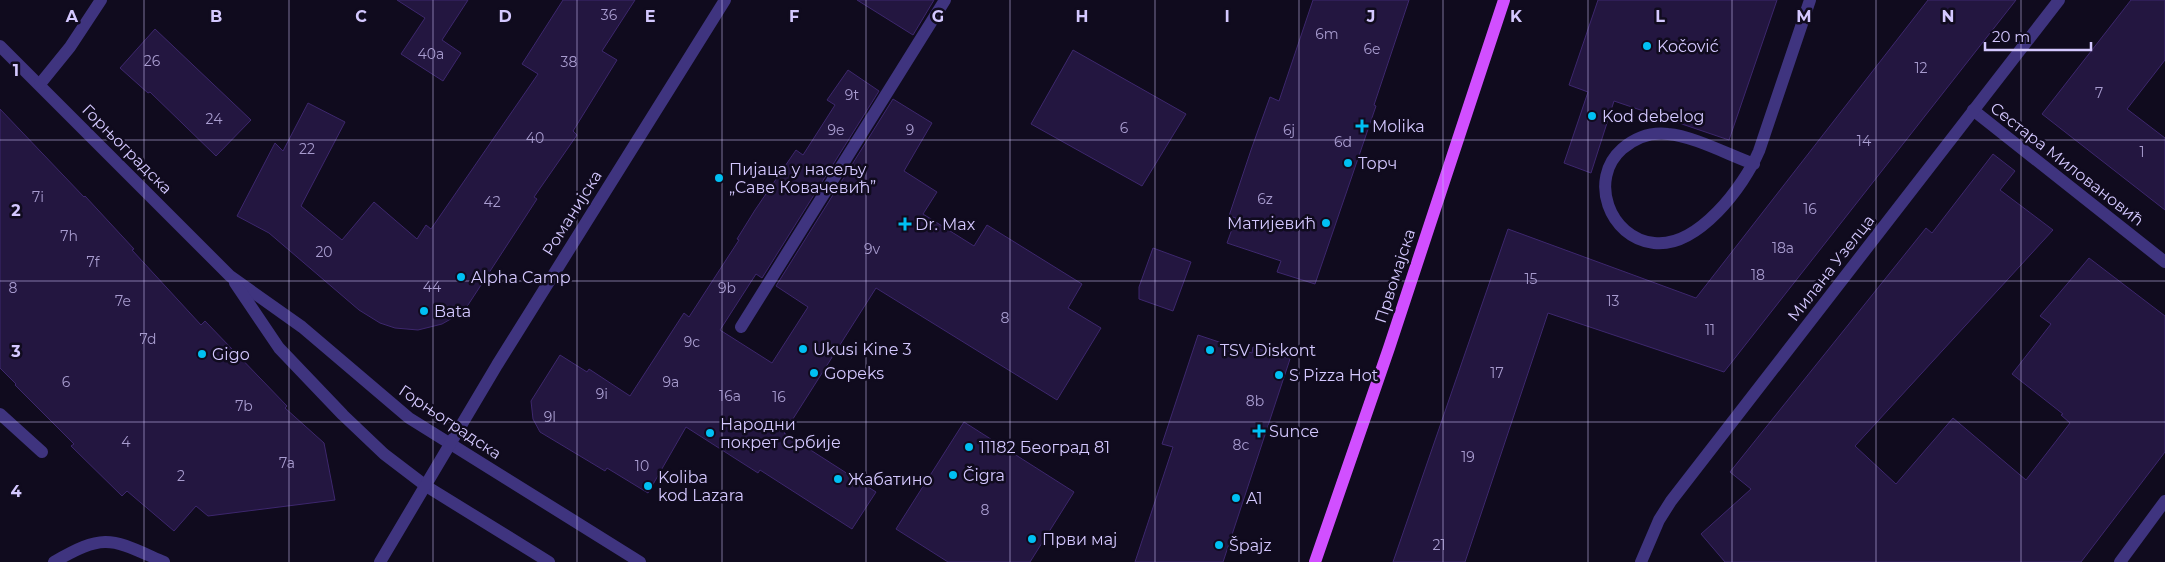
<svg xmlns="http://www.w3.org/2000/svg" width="2165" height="562" viewBox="0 0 2165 562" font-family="Montserrat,sans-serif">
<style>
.building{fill:#231640;stroke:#3d276d}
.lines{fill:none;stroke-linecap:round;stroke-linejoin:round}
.minor{stroke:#3f347f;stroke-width:12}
.major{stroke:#d14fff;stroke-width:12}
.grid{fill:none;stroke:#d4c8ff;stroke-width:1;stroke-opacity:0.55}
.poi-dot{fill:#00c0f3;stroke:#100b1e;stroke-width:2}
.labels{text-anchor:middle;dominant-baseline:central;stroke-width:5;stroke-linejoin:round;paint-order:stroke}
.number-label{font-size:14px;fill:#a89ccf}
.poi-label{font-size:16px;fill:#d4c8ff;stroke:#100b1e;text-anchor:start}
.street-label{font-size:16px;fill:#d4c8ff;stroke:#100b1e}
.grid-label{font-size:16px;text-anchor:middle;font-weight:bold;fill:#d4c8ff;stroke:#100b1e;stroke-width:5;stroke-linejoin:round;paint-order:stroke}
</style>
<rect width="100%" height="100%" fill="#100b1e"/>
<g class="building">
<path d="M 397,0 L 468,0 L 442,40 L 461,53 L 443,81 L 401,54 L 425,18 Z"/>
<path d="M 563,0 L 635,0 L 602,51 L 617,60 L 573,131 L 577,135 L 534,197 L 537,199 L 468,305 L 456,316 L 442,324 L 418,330 L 395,328 L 380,323 L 359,310 L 269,233 L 237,216 L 275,143 L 283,151 L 308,103 L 345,122 L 301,206 L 342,240 L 374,202 L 417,239 L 426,225 L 431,229 L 538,74 L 522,64 Z"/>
<path d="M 857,0 L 934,0 L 913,35 Z"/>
<path d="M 1313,0 L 1409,0 L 1374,105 L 1376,106 L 1315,284 L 1277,272 L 1281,261 L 1227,243 L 1236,218 L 1229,216 L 1251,150 L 1270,97 L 1279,101 Z"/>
<path d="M 1598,0 L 1777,0 L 1729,140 L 1614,101 L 1591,173 L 1564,163 L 1588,92 L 1569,85 Z"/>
<path d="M 1928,0 L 2016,0 L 1724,372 L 1548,313 L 1465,562 L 1393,562 L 1508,229 L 1696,298 Z"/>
<path d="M 2131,0 L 2165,0 L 2165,60 L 2127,109 L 2165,138 L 2165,210 L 2042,114 Z"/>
<path d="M 155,29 L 251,120 L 216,156 L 150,92 L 148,93 L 120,68 Z"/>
<path d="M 1073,50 L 1186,114 L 1142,186 L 1031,124 Z"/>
<path d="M 848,70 L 879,91 L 762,278 L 756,274 L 720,330 L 772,363 L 808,307 L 776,286 L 893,99 L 932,123 L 904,171 L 937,192 L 923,214 L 974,246 L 987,225 L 1082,284 L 1068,308 L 1101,328 L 1057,400 L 876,288 L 784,433 L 876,492 L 852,529 L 760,470 L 758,473 L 686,427 L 648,493 L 607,468 L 605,471 L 540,432 L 533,419 L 531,401 L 560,355 L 587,372 L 589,369 L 630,396 L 684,313 L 689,317 L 739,240 L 737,239 L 755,210 L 796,150 L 803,155 L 835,105 L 827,100 Z"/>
<path d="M 0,109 L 84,197 L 85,196 L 134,249 L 132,250 L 201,325 L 205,321 L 287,406 L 285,408 L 324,443 L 335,500 L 208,516 L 196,506 L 174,531 L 127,491 L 122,496 L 71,446 L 74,444 L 15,385 L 16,384 L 0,368 Z"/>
<path d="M 1993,154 L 2015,171 L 2000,190 L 2053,230 L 1855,446 L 1896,484 L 1953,418 L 2026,480 L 2070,423 L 2061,415 L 2063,414 L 2012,374 L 2051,324 L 2040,316 L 2089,258 L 2165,316 L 2165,452 L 2081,562 L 1725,562 L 1701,534 L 1751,489 L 1730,472 L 1926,228 L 1932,233 Z"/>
<path d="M 1153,248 L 1191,262 L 1173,311 L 1139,299 L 1139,287 Z"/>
<path d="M 1198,335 L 1252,353 L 1253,347 L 1290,359 L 1223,562 L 1135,562 L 1173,447 L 1162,444 Z"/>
<path d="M 964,422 L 1074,492 L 1030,562 L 948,562 L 896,529 Z"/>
</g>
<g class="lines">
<g class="minor">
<path d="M 0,46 L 230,276 L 302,327 L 409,418 L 640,562"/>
<path d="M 40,84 L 70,47 L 101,0"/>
<path d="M 1973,110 L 2165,262"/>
<path d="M 1754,164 C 1729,155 1693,136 1668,134 C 1651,132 1635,138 1622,149 C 1588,179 1609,238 1654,243 C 1698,248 1744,186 1759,151 L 1810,0"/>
<path d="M 235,283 L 279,348 L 343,415 L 384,454 L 426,486 L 549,562"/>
<path d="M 741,327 L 945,0"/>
<path d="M 0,414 L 42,452"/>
<path d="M 54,562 C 106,532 111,539 164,562"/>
<path d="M 380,562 L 497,365 L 725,0"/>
<path d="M 1641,562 L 1659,520 L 1671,501 L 2059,0"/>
<path d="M 2120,562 L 2165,501"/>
</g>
<path class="major" d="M 1315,562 L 1389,348 L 1504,0"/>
</g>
<path class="grid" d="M 144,0 L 144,562M 289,0 L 289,562M 433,0 L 433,562M 577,0 L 577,562M 722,0 L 722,562M 866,0 L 866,562M 1010,0 L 1010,562M 1155,0 L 1155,562M 1299,0 L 1299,562M 1443,0 L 1443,562M 1588,0 L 1588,562M 1732,0 L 1732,562M 1876,0 L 1876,562M 2021,0 L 2021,562M 0,140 L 2165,140M 0,281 L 2165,281M 0,422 L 2165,422"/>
<g class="poi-dot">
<circle cx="1647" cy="46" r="5"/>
<circle cx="1592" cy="116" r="5"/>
<path d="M1359.5 118.5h5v5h5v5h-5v5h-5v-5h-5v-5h5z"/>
<circle cx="1348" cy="163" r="5"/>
<circle cx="719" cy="178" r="5"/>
<circle cx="1326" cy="223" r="5"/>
<path d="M902.5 216.5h5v5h5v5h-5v5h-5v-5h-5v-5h5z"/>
<circle cx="461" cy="277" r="5"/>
<circle cx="424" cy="311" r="5"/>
<circle cx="803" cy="349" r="5"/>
<circle cx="1210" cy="350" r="5"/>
<circle cx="202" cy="354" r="5"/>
<circle cx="814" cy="373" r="5"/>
<circle cx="1279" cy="375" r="5"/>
<path d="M1256.5 423.5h5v5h5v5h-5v5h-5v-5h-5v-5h5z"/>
<circle cx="710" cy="433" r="5"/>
<circle cx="969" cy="447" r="5"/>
<circle cx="953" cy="475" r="5"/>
<circle cx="838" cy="479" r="5"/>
<circle cx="648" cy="486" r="5"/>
<circle cx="1236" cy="498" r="5"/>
<circle cx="1032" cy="539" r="5"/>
<circle cx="1219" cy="545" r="5"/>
</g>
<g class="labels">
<g class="number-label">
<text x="609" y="15">36</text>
<text x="1327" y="34">6m</text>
<text x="1372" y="49">6e</text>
<text x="431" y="54">40a</text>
<text x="152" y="61">26</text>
<text x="569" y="62">38</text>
<text x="1921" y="68">12</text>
<text x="2099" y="93">7</text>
<text x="852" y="95">9t</text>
<text x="214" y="119">24</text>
<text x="1124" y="128">6</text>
<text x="836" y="130">9e</text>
<text x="910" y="130">9</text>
<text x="1289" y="130">6j</text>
<text x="535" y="138">40</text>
<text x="1864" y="141">14</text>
<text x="1343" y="142">6d</text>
<text x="307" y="149">22</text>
<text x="2142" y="152">1</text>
<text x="38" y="197">7i</text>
<text x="1265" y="199">6z</text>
<text x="492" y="202">42</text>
<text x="1810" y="209">16</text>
<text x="69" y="236">7h</text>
<text x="1783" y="248">18a</text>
<text x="872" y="249">9v</text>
<text x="324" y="252">20</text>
<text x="93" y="262">7f</text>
<text x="1758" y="275">18</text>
<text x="1531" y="279">15</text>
<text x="432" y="287">44</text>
<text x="13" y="288">8</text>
<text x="727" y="288">9b</text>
<text x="123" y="301">7e</text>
<text x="1613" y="301">13</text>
<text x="1005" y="318">8</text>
<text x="1710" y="330">11</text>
<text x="148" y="339">7d</text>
<text x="692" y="342">9c</text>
<text x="1497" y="373">17</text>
<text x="66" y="382">6</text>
<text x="671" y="382">9a</text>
<text x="602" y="394">9i</text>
<text x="730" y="396">16a</text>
<text x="779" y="397">16</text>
<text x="1255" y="401">8b</text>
<text x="244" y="406">7b</text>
<text x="550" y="417">9l</text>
<text x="126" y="442">4</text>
<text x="1241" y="445">8c</text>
<text x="1468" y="457">19</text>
<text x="287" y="463">7a</text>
<text x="642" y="466">10</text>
<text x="181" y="476">2</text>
<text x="985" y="510">8</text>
<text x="1439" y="545">21</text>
</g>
<g class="poi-label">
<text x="1657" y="46">Kočović</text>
<text x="1602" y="116">Kod debelog</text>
<text x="1372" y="126">Molika</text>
<text x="1358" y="163">Торч</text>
<text x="729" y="169">Пијаца у насељу<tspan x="729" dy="18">„Саве Ковачевић”</tspan></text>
<text x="1316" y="223" text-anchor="end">Матијевић</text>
<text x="915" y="224">Dr. Max</text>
<text x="471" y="277">Alpha Camp</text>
<text x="434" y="311">Bata</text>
<text x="813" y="349">Ukusi Kine 3</text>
<text x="1220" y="350">TSV Diskont</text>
<text x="212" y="354">Gigo</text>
<text x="824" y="373">Gopeks</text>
<text x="1289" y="375">S Pizza Hot</text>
<text x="720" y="424">Народни<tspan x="720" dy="18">покрет Србије</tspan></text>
<text x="1269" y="431">Sunce</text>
<text x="979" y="447">11182 Београд 81</text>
<text x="963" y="475">Čigra</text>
<text x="658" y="477">Koliba<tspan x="658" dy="18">kod Lazara</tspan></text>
<text x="848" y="479">Жабатино</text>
<text x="1246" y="498">A1</text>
<text x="1042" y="539">Први мај</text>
<text x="1229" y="545">Špajz</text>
</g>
<g class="street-label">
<text transform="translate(127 149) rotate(45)">Горњоградска</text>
<text transform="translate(2067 164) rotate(38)">Сестара Миловановић</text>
<text transform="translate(572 213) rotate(-58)">Романијска</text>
<text transform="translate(1831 268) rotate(-52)">Милана Узелца</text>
<text transform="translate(1395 276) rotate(-72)">Првомајска</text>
<text transform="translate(450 422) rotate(34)">Горњоградска</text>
</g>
</g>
<g class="grid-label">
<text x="72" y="22">A</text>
<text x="216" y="22">B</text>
<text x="361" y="22">C</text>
<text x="505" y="22">D</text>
<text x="650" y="22">E</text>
<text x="794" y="22">F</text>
<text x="938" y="22">G</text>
<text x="1082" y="22">H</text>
<text x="1227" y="22">I</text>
<text x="1371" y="22">J</text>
<text x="1516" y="22">K</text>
<text x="1660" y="22">L</text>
<text x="1804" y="22">M</text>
<text x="1948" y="22">N</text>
<text x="16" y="76">1</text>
<text x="16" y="216">2</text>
<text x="16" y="357">3</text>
<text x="16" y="497">4</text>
</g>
<path d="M1985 42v8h106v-8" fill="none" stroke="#d4c8ff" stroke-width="2.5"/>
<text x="1992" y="42" font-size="15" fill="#d4c8ff" stroke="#100b1e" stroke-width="4" paint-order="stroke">20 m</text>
</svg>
